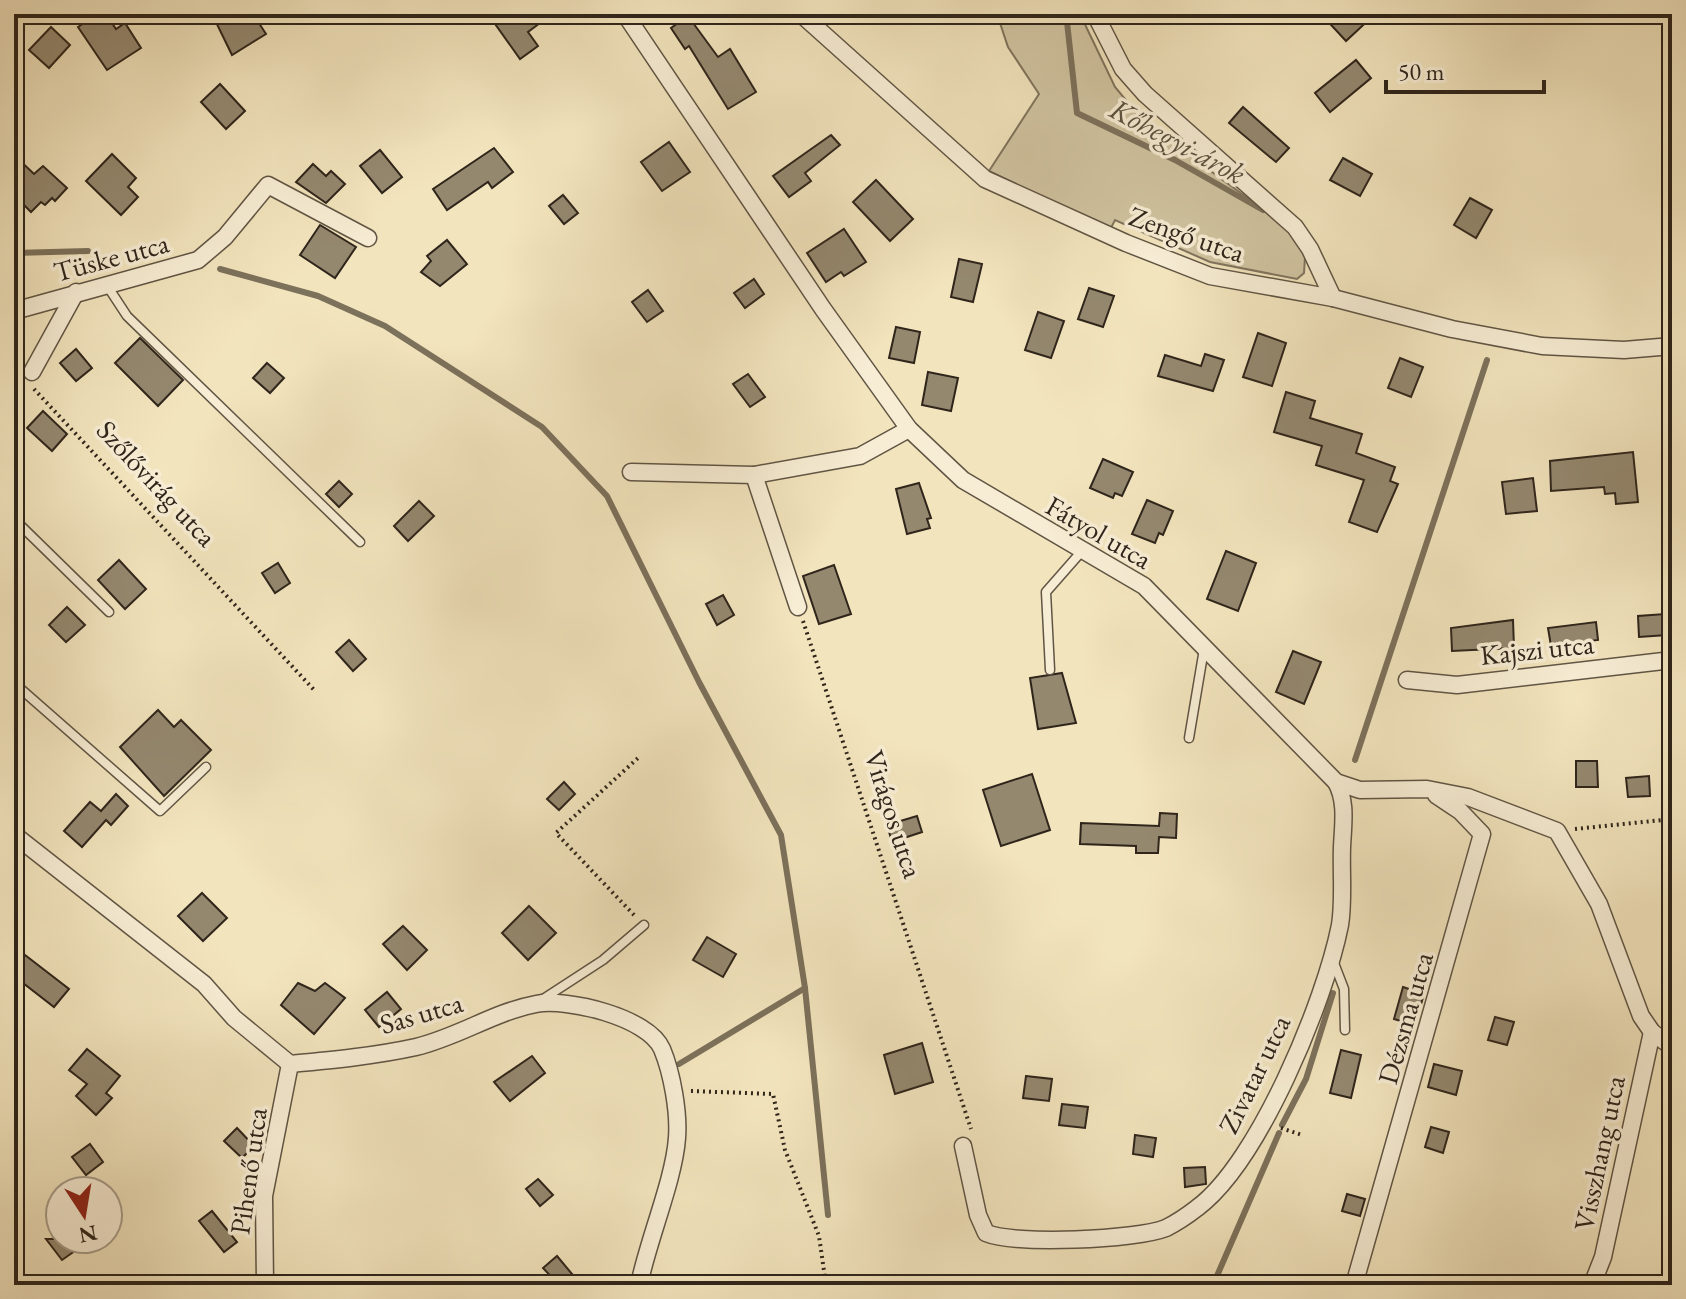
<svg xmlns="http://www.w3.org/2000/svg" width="1686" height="1299" viewBox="0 0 1686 1299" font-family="'EB Garamond',serif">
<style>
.green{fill:#d1c4a1;stroke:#80745e;stroke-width:2}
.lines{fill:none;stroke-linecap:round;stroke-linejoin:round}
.stream{stroke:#7c715b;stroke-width:6}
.building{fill:#94886f;stroke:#2f251b;stroke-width:2}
.service-casing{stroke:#605544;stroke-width:11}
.minor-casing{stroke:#605544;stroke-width:19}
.path{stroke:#2f251b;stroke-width:4;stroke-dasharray:2 4;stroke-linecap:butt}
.service{stroke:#f7edd4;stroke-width:8}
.minor{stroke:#f7edd4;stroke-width:16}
.labels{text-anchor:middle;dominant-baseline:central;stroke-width:7;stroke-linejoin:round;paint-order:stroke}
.street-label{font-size:28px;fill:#2f251b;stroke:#f7edd4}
.water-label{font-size:30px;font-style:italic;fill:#5c5140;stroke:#f7edd4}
</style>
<rect width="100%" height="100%" fill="#f2e4bd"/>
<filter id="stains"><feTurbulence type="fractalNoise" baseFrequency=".0025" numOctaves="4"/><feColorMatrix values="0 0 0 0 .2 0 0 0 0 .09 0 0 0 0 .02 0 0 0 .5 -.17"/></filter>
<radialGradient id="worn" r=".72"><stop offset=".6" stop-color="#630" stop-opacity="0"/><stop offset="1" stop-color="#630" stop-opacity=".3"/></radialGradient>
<path class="green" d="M 997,14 L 1080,14 L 1115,87 L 1144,122 L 1291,230 L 1305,257 L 1304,273 L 1297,279 L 1210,262 L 1115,220 L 1110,230 L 989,171 L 1039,94 L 1008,47 Z"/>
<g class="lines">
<g class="stream">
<path d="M 1062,14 L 1067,22 L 1077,113 L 1175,160 L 1263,210"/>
<path d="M 14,253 L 88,251"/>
<path d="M 220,269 L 318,296 L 385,326 L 542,427 L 607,496 L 699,682 L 781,835 L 805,988 L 828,1215"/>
<path d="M 1355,760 L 1487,360"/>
<path d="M 679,1064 L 805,988"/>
<path d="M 1282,1125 L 1306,1079 L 1333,993"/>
<path d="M 1213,1285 L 1279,1133"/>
</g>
</g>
<g class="building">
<path d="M 98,14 L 106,14 L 116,29 L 125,23 L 141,48 L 107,70 L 78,27 Z"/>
<path d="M 212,14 L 253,14 L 266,34 L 232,55 Z"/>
<path d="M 488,14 L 552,14 L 528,32 L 538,46 L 520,59 Z"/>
<path d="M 1321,14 L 1375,14 L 1346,41 Z"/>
<path d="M 688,16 L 718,57 L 730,49 L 756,92 L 728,109 L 689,46 L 685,49 L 671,28 Z"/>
<path d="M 51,27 L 70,45 L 49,68 L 29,50 Z"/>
<path d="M 1356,60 L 1371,78 L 1330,112 L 1315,93 Z"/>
<path d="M 220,84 L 245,111 L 226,129 L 201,102 Z"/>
<path d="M 1243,107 L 1289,148 L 1276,162 L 1229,123 Z"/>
<path d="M 831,135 L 840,145 L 805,173 L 811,181 L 789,197 L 773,176 Z"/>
<path d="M 669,142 L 690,172 L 662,191 L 641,162 Z"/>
<path d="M 494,148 L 513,172 L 492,188 L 488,182 L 447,210 L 433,189 Z"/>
<path d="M 380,150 L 402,177 L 382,193 L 360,166 Z"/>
<path d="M 112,154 L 136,178 L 128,187 L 138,197 L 121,215 L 86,181 Z"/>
<path d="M 14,155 L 34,174 L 43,166 L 67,188 L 55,201 L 52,198 L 45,205 L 41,202 L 31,212 L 14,195 Z"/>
<path d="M 1343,158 L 1372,174 L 1360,196 L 1330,180 Z"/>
<path d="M 313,164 L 326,176 L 331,171 L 345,184 L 326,203 L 296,182 Z"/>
<path d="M 876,180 L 913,219 L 890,241 L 853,202 Z"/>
<path d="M 563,195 L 578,213 L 564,224 L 549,206 Z"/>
<path d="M 1470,198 L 1492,210 L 1476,238 L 1454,225 Z"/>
<path d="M 320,225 L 356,247 L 335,278 L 300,255 Z"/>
<path d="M 844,229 L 866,262 L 844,276 L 841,272 L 826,282 L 807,253 Z"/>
<path d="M 447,240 L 467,264 L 440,286 L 421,272 L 431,261 L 427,256 Z"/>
<path d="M 959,259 L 982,264 L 973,302 L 951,297 Z"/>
<path d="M 754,279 L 764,294 L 745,308 L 734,293 Z"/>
<path d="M 1089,288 L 1114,296 L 1103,327 L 1078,319 Z"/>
<path d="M 648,290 L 663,311 L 647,322 L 632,302 Z"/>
<path d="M 1038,312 L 1064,321 L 1051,358 L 1025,350 Z"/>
<path d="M 896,327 L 920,332 L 914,363 L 889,358 Z"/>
<path d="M 1258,333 L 1286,343 L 1272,386 L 1243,377 Z"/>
<path d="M 140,338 L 183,380 L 158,406 L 115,363 Z"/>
<path d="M 76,349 L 92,368 L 76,381 L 60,363 Z"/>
<path d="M 1205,354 L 1224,360 L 1213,391 L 1158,376 L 1165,355 L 1201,366 Z"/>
<path d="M 1400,358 L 1423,367 L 1411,397 L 1388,388 Z"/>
<path d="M 267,363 L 284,378 L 270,393 L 253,378 Z"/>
<path d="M 928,372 L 958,378 L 951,411 L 922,405 Z"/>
<path d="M 748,374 L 765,397 L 750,407 L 733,384 Z"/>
<path d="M 1286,392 L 1315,401 L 1310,418 L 1362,434 L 1356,453 L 1395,467 L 1390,481 L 1398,484 L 1377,532 L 1349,522 L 1364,480 L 1316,465 L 1322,446 L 1274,432 Z"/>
<path d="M 43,411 L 67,434 L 52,451 L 27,428 Z"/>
<path d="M 1633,452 L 1638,502 L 1616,504 L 1615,493 L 1605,494 L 1604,487 L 1551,491 L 1550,461 Z"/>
<path d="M 1103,459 L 1133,472 L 1122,496 L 1115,493 L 1113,498 L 1090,488 Z"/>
<path d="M 1533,478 L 1537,511 L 1506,514 L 1502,482 Z"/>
<path d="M 339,481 L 352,494 L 339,507 L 326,494 Z"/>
<path d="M 919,483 L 931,518 L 927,519 L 930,528 L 907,534 L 896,489 Z"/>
<path d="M 1147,500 L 1173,511 L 1163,535 L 1159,533 L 1155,543 L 1132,534 Z"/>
<path d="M 419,501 L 434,516 L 408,541 L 394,526 Z"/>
<path d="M 1226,551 L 1256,563 L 1238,611 L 1207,599 Z"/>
<path d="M 119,560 L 146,589 L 125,609 L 98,580 Z"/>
<path d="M 278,563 L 290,583 L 275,593 L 262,573 Z"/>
<path d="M 834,565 L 851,614 L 819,624 L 803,576 Z"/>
<path d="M 723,595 L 734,615 L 717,625 L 706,604 Z"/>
<path d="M 67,607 L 85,625 L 66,642 L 49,625 Z"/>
<path d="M 1665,614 L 1667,635 L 1639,637 L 1638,616 Z"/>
<path d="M 1513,620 L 1514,648 L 1452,651 L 1451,628 Z"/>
<path d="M 1596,622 L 1598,640 L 1551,646 L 1548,628 Z"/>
<path d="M 349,640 L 366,659 L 353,671 L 336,652 Z"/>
<path d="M 1293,651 L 1321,662 L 1304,704 L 1276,692 Z"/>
<path d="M 1062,673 L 1076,723 L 1038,729 L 1030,678 Z"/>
<path d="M 158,710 L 174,727 L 181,720 L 211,750 L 164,796 L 120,747 Z"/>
<path d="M 1576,761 L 1597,761 L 1598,787 L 1576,787 Z"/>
<path d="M 1032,774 L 1050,830 L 1001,846 L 983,790 Z"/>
<path d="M 1649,776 L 1650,796 L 1628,797 L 1626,778 Z"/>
<path d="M 564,782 L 575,794 L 559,810 L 547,799 Z"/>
<path d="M 116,794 L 128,806 L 111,825 L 106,820 L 82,847 L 64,831 L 90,802 L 101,811 Z"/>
<path d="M 1160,813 L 1177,814 L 1176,838 L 1159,837 L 1158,853 L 1136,853 L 1136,846 L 1080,844 L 1081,823 L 1159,826 Z"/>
<path d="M 917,816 L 922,832 L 892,842 L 887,825 Z"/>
<path d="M 202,893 L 227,918 L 203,941 L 178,916 Z"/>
<path d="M 529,906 L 556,933 L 528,960 L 502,933 Z"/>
<path d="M 403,926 L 427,950 L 407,970 L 383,944 Z"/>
<path d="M 707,937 L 736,954 L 723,977 L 693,960 Z"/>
<path d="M 25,955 L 69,989 L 54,1007 L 14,976 L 14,969 Z"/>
<path d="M 298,983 L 315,991 L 325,983 L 345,998 L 314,1034 L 281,1005 Z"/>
<path d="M 1403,987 L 1424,994 L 1415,1025 L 1394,1019 Z"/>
<path d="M 387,992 L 401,1009 L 379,1027 L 365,1010 Z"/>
<path d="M 1495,1017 L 1514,1022 L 1507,1045 L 1488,1040 Z"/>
<path d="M 922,1043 L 933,1082 L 895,1094 L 884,1055 Z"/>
<path d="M 87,1049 L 120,1076 L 106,1093 L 112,1098 L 96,1115 L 76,1096 L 87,1084 L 69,1070 Z"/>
<path d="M 1341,1050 L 1361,1055 L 1351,1098 L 1330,1093 Z"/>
<path d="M 532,1056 L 545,1073 L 510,1101 L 494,1082 Z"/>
<path d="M 1434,1064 L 1462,1071 L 1456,1095 L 1428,1087 Z"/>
<path d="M 1026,1076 L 1052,1079 L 1049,1101 L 1023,1098 Z"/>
<path d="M 1062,1104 L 1088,1107 L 1085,1128 L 1059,1125 Z"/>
<path d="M 1431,1127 L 1449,1132 L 1443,1153 L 1425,1147 Z"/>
<path d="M 237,1128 L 254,1146 L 242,1158 L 224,1141 Z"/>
<path d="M 1135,1135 L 1156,1138 L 1153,1157 L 1133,1154 Z"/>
<path d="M 90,1144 L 103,1162 L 86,1175 L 72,1157 Z"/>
<path d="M 1205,1167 L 1206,1184 L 1185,1187 L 1184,1168 Z"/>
<path d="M 538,1179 L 553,1195 L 540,1206 L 526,1189 Z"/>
<path d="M 1347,1194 L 1365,1199 L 1360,1216 L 1342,1211 Z"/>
<path d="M 212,1211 L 237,1242 L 224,1252 L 199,1221 Z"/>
<path d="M 46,1239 L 92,1239 L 62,1260 Z"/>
<path d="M 557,1256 L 572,1274 L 559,1285 L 543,1268 Z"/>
</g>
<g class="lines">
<g class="service-casing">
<g id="service">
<path d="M 106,284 L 127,316 L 360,542"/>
<path d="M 14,519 L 109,612"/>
<path d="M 1050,670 L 1046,592 L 1082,551"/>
<path d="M 14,683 L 160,811 L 206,767"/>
<path d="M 1189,738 L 1204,649"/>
<path d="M 1334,963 L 1344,989 L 1345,1030"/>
<path d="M 540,1001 L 603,960 L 644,925"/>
</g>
</g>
<g class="minor-casing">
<g id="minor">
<path d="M 411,14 L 412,15"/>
<path d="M 625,14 L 823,309 L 909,429 L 963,480 L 1144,586 L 1336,782 L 1360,790 L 1427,789 L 1468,797 L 1557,831 L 1599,904 L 1641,1016 L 1652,1032 L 1672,1047"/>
<path d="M 801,14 L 985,179 L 1126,243 L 1210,276 L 1333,298 L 1452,329 L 1542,346 L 1624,350 L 1672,346"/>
<path d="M 1095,14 L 1123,69 L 1145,94 L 1295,227 L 1310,249 L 1333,298"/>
<path d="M 14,311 L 198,260 L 225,237 L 268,185 L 368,238"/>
<path d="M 32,372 L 76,292"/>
<path d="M 631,472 L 754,475 L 860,456 L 909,429"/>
<path d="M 754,475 L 798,607"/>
<path d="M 1407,680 L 1457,685 L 1672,660"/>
<path d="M 17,837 L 204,984 L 234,1018 L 290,1064 C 332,1060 375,1056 416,1047 C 458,1037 494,1012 536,1004 C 567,998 648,1017 662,1049 C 672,1073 679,1112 677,1138 C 674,1180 648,1240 639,1285"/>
<path d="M 963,1146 L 978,1215 L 986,1233 C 1015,1245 1136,1240 1166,1228 C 1176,1223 1188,1215 1197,1208 C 1259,1162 1325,1001 1340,925 C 1344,901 1341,872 1342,847 C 1343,824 1347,802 1336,782"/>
<path d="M 265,1285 L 264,1196 L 290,1064"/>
<path d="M 1354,1285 L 1482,834 L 1460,811 L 1436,795"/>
<path d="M 1592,1285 L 1603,1257 L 1652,1032"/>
</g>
</g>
<g class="path">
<path d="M 34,389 L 316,692"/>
<path d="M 803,621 L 971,1129"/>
<path d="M 1575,829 L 1672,819"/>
<path d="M 634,915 L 556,833 L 638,758"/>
<path d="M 691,1091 L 773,1094 L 785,1150 L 819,1236 L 826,1285"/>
<path d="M 1281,1128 L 1302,1135"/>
</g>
<use href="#service" class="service"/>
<use href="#minor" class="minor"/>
</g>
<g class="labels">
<g class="street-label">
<text transform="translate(1187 234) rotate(19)">Zengő utca</text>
<text transform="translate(111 257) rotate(-15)">Tüske utca</text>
<text transform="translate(157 483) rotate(47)">Szőlővirág utca</text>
<text transform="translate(1099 532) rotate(30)">Fátyol utca</text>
<text transform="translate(1537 649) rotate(-6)">Kajszi utca</text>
<text transform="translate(894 814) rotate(72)">Virágos utca</text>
<text transform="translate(421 1013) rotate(-16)">Sas utca</text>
<text transform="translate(1405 1018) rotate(-74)">Dézsma utca</text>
<text transform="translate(1254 1074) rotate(-64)">Zivatar utca</text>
<text transform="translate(1599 1153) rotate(-78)">Visszhang utca</text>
<text transform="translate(248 1171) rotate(-82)">Pihenő utca</text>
</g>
<g class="water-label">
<text transform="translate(1178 141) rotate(28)">Kőhegyi-árok</text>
</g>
</g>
<rect width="1686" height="1299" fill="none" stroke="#f2e4bd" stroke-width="48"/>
<rect x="16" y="16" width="1654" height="1267" fill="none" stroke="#2f251b" stroke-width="4"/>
<rect x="24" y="24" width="1638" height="1251" fill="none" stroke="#2f251b" stroke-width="2"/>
<g transform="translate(84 1215) rotate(168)"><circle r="38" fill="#f7edd4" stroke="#a79d8a" stroke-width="2"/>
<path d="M0-6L14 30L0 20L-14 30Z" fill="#8f2418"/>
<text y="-12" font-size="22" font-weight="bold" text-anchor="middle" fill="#2f251b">N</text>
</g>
<path d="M1386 80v12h158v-12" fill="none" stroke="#2f251b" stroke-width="4"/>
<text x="1398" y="80" font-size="24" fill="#2f251b" stroke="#f7edd4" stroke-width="6" paint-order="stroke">50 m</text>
<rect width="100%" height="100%" filter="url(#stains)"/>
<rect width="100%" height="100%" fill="url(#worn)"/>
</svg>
